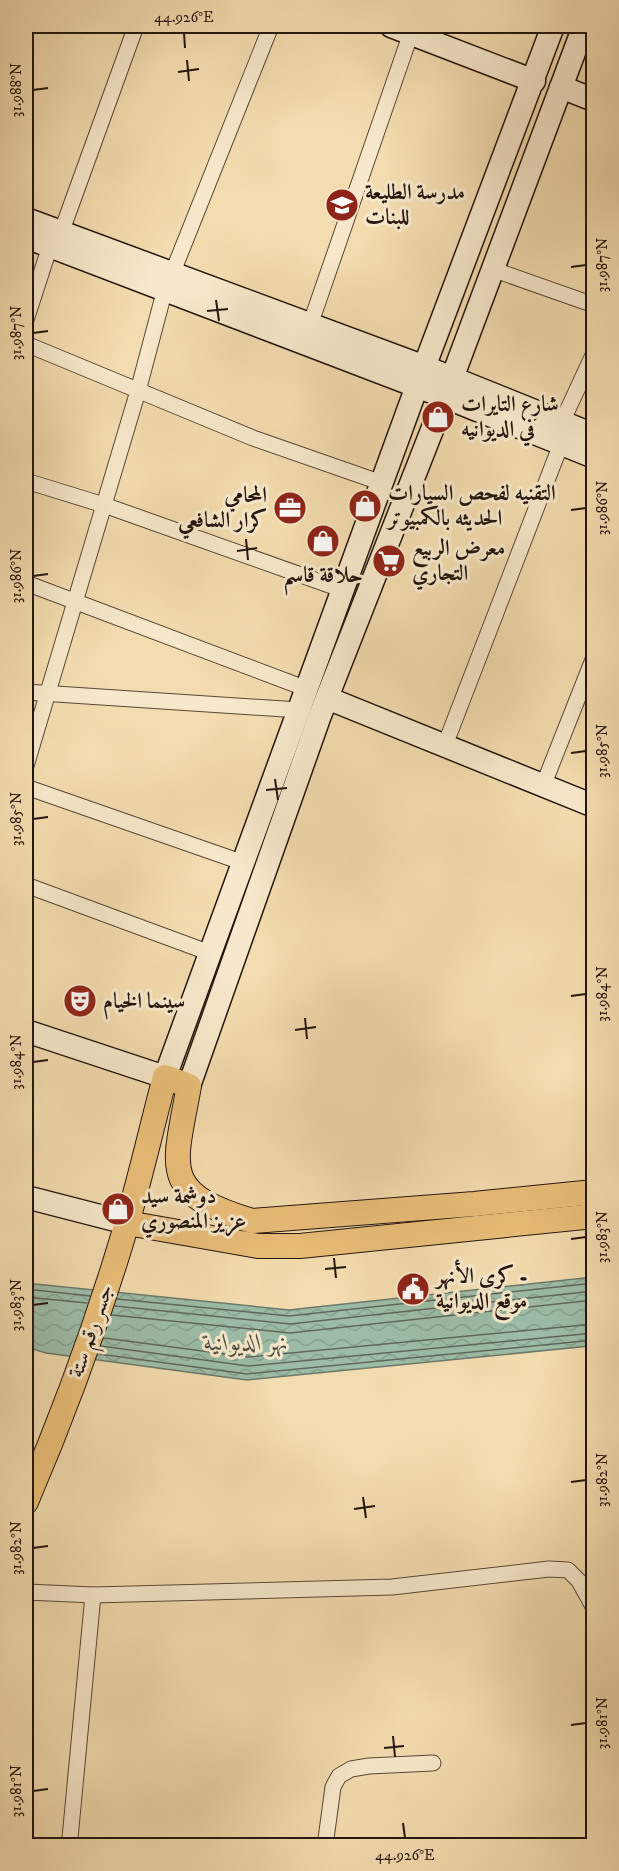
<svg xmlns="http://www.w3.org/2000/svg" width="619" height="1871" viewBox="0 0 619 1871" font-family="'IM FELL DW Pica',Amiri,serif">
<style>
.water{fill:url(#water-waves);stroke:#6c796b;stroke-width:1.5}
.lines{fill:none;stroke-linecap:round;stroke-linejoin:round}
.shore{stroke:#60685c;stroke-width:1.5}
.street-casing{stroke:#584737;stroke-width:17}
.secondary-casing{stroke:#24150f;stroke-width:25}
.primary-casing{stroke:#24150f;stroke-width:26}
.street{stroke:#f7e8cb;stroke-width:15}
.secondary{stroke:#f7e8cb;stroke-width:22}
.primary{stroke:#eabe78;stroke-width:24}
.ticks{fill:none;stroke:#24150f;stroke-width:2}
.labels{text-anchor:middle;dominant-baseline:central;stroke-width:6;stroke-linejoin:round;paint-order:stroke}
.poi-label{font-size:22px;font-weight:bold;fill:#24150f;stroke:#f7e8cb;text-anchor:start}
.street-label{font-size:22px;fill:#24150f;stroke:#f7e8cb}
.water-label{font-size:24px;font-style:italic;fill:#4e4f45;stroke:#f7e8cb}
.neatline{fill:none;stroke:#24150f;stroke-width:2}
.ticks-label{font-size:15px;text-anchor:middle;fill:#24150f}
</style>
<defs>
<pattern id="water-waves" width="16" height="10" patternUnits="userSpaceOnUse" patternTransform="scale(1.5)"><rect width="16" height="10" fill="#9cbca8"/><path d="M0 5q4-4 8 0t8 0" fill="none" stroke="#86a18f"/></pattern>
</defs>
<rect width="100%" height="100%" fill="#f3dcaf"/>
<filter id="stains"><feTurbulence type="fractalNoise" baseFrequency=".00333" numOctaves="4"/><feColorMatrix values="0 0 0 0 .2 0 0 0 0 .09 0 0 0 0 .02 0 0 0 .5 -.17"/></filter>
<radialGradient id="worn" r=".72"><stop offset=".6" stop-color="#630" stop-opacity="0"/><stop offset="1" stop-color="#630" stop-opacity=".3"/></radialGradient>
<path class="water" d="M 593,1277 L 593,1346 L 590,1346 L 247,1380 L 46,1353 L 26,1347 L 26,1283 L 289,1310 Z"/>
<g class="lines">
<g class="shore">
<path d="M 26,1289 L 90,1296"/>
<path d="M 26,1297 L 87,1303"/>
<path d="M 117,1299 L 289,1316 L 594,1283"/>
<path d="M 115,1306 L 290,1324 L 594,1291"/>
<path d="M 112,1315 L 290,1333 L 594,1300"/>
<path d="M 104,1338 L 248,1357 L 594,1324"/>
<path d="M 101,1346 L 248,1366 L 594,1333"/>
<path d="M 99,1354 L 247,1374 L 594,1340"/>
</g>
<g class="street-casing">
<g id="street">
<path d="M 61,233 L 136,26"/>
<path d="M 492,269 L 594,305"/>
<path d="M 172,274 L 271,26"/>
<path d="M 26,320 L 50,246"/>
<path d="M 310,325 L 411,33"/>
<path d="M 26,344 L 253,438 L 382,483"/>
<path d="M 562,422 L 594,353"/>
<path d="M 26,481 L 104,505 L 343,590"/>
<path d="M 26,583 L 307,689"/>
<path d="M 26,692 L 299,710"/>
<path d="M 445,745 L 561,444"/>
<path d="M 26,766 L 138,391 L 165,289"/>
<path d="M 543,786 L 594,657"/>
<path d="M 26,787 L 244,863"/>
<path d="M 26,885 L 210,953"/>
<path d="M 26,1592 L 93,1595 L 392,1587 L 549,1569 L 568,1570 L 579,1581 L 594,1608"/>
<path d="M 68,1846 L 70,1838 L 93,1595"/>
<path d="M 325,1846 L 333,1787 L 339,1776 L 351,1769 L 369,1766 L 433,1763"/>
</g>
</g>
<g class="secondary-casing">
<g id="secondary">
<path d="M 391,26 L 534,81"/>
<path d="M 561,87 L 594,100"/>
<path d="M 26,219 L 425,367 L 594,435"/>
<path d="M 26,237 L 445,397 L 594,457"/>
<path d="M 327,698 L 594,806"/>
<path d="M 26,1031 L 165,1077 L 417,386 L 553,26"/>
<path d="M 189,1086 L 319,718 L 445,397 L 584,26"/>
<path d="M 26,1197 L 127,1223"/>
</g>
</g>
<g class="primary-casing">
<g id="primary">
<path d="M 127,1223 L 258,1246 L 300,1246 L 594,1216"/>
<path d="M 26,1502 C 65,1411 99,1318 127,1223 C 141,1175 152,1126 165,1077 L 189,1086 C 174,1169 159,1193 252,1221 L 474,1204 L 594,1192"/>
</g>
</g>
<use href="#street" class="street"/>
<use href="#secondary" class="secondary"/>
<use href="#primary" class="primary"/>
</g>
<path class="ticks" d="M 184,33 L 185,48M 187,60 L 189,81M 178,72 L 199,69M 33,90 L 48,88M 571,267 L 586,265M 216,300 L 219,321M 207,311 L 228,309M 33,333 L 48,331M 571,510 L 586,508M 246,539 L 248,560M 237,551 L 257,548M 33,576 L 48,574M 571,753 L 586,751M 275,779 L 278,800M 266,790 L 287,788M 33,819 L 48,817M 571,996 L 586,994M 305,1018 L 307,1039M 295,1030 L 316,1027M 33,1062 L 48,1060M 571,1239 L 586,1237M 334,1258 L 336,1278M 325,1269 L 346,1267M 33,1305 L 48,1303M 571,1482 L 586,1480M 363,1497 L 366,1518M 354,1509 L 375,1506M 33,1548 L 48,1546M 571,1725 L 586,1723M 393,1736 L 395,1757M 384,1748 L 404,1746M 33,1791 L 48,1789M 403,1823 L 405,1838"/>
<defs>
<g id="school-disc" transform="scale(1.725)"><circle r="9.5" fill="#8f2418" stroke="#f7e8cb"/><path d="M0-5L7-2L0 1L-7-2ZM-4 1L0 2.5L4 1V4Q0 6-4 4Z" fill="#fff"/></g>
<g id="shop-disc" transform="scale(1.725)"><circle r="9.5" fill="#8f2418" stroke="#f7e8cb"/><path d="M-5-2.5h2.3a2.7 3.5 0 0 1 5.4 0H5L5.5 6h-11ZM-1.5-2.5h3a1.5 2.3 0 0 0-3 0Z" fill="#fff"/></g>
<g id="office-disc" transform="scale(1.725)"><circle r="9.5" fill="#8f2418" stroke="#f7e8cb"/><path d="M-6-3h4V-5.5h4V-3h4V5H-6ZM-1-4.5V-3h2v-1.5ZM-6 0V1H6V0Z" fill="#fff"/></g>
<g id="supermarket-disc" transform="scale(1.725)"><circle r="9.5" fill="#8f2418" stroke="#f7e8cb"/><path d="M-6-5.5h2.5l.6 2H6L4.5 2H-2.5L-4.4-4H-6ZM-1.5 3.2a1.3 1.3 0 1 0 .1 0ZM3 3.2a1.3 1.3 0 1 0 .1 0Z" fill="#fff"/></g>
<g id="theatre-disc" transform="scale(1.725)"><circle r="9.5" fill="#8f2418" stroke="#f7e8cb"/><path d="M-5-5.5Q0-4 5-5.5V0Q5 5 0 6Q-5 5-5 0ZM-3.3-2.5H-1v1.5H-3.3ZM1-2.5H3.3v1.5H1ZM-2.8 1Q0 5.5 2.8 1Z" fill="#fff"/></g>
<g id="civic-disc" transform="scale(1.725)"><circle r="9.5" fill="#8f2418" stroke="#f7e8cb"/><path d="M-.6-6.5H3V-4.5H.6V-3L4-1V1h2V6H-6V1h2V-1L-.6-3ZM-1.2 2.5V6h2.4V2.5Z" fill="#fff"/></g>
</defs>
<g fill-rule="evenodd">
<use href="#school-disc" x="342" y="205"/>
<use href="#shop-disc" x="438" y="417"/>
<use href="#shop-disc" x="365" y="506"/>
<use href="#office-disc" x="290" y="508"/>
<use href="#shop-disc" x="323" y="541"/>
<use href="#supermarket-disc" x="389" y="561"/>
<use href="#theatre-disc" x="80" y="1001"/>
<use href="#shop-disc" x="118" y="1209"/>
<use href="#civic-disc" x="413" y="1289"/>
</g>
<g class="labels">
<g class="poi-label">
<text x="365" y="192">مدرسة الطليعة<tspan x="365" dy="25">للبنات</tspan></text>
<text x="461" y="404">شارع التايرات<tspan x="461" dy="25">في الديوانيه</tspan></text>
<text x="388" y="493">التقنيه لفحص السيارات<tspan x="388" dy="25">الحديثه بالكمبيوتر</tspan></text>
<text x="267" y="495" text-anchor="end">المحامي<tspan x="267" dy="25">كرار الشافعي</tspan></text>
<text x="412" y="548">معرض الربيع<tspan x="412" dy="25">التجاري</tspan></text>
<text x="323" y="575" text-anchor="middle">حلاقة قاسم</text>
<text x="103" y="1001">سينما الخيام</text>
<text x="141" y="1196">دوشمة سيد<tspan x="141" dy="25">عزيز المنصوري</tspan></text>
<text x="436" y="1276">كري الأنهر -<tspan x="436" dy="25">موقع الديوانية</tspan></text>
</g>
<g class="street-label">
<text transform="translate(91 1331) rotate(-71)">جسر رقم ستة</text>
</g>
<g class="water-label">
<text x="246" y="1343">نهر الديوانية</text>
</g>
</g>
<rect width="619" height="1871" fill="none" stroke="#f3dcaf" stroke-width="66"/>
<rect x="33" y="33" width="553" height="1805" class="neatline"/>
<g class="ticks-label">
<text x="184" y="22">44.926°E</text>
<text transform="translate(16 90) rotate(-90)" y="5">31.988°N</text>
<text transform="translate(602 265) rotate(-90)" y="5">31.987°N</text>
<text transform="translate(16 333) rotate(-90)" y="5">31.987°N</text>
<text transform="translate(602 508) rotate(-90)" y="5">31.986°N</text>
<text transform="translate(16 576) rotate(-90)" y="5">31.986°N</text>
<text transform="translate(602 751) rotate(-90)" y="5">31.985°N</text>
<text transform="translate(16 819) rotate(-90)" y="5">31.985°N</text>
<text transform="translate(602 994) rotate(-90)" y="5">31.984°N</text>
<text transform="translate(16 1062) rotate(-90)" y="5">31.984°N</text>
<text transform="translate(602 1237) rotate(-90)" y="5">31.983°N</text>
<text transform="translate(16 1305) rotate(-90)" y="5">31.983°N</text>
<text transform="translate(602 1480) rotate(-90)" y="5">31.982°N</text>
<text transform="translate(16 1548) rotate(-90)" y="5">31.982°N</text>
<text transform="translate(602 1723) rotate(-90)" y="5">31.981°N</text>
<text transform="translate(16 1791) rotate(-90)" y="5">31.981°N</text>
<text x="405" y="1860">44.926°E</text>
</g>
<rect width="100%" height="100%" filter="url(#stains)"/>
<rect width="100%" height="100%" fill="url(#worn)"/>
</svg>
